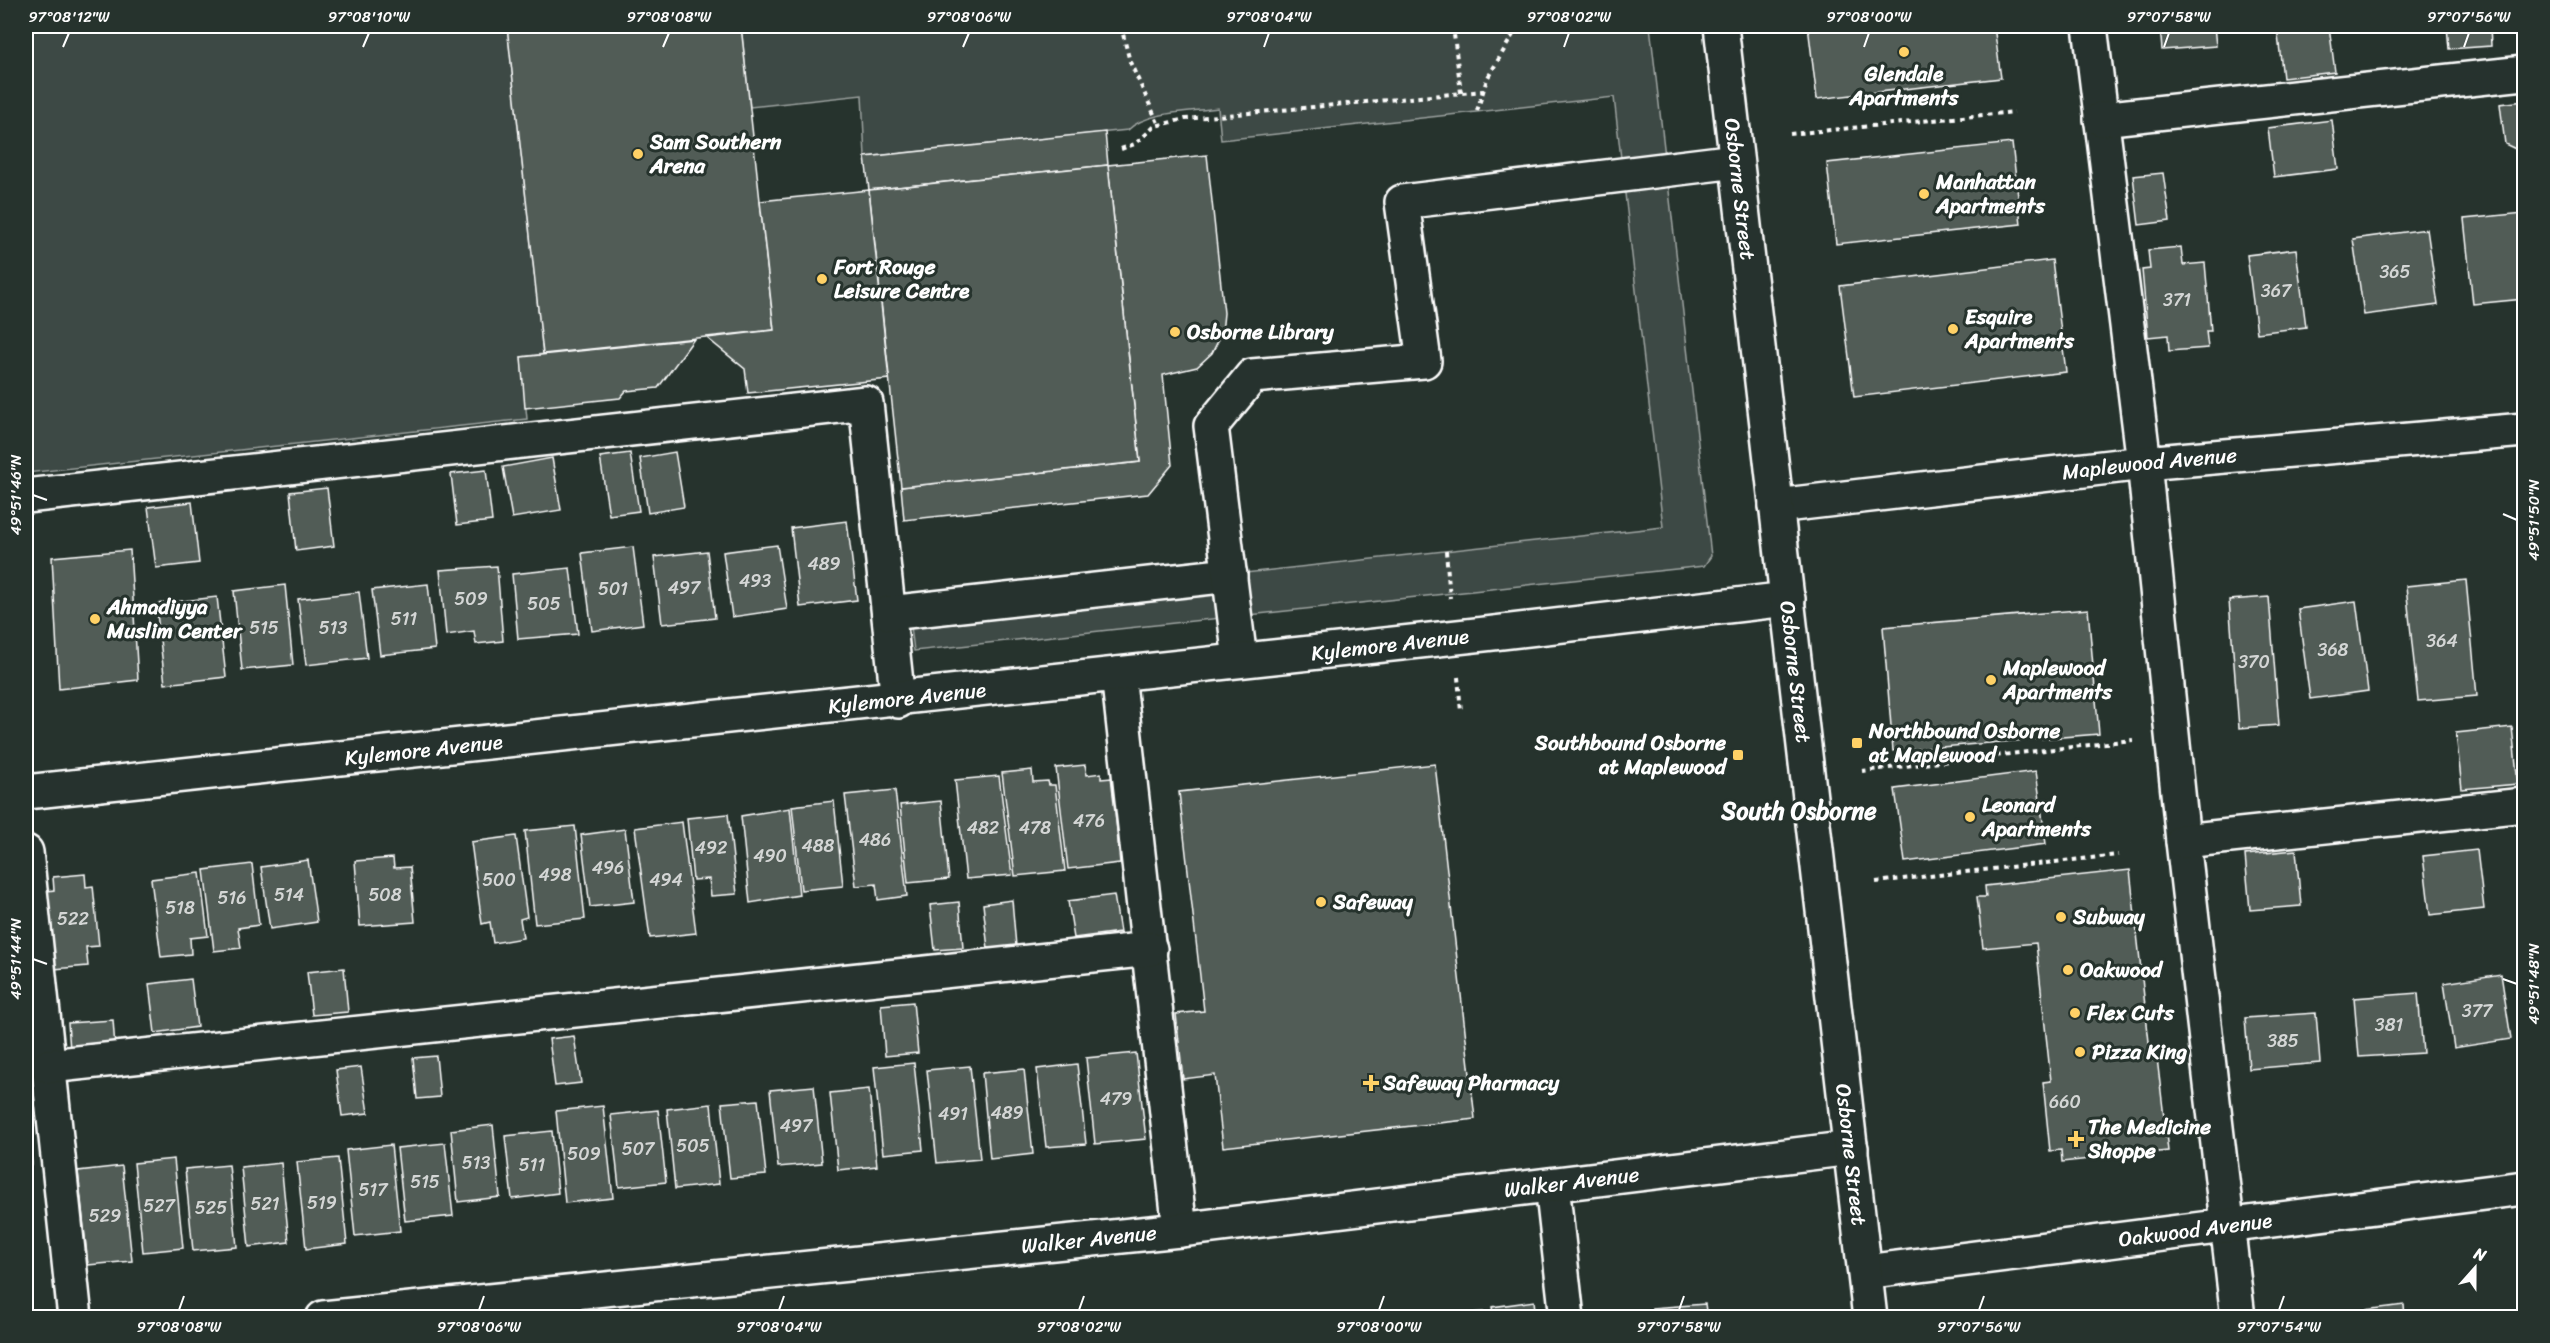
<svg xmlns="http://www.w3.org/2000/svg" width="2550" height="1343" viewBox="0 0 2550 1343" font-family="Sriracha,sans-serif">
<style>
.green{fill:#3e4944;stroke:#9ea4a2;stroke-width:1.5}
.building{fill:#515c57;stroke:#fff;stroke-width:1.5}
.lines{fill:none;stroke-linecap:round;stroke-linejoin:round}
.minor-casing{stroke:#fff;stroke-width:38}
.major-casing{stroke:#fff;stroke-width:38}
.path{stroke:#fff;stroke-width:4;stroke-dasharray:4.5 4.5;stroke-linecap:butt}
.minor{stroke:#26332d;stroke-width:33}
.major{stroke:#26332d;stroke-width:33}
.ticks{fill:none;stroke:#fff;stroke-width:2}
.poi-dot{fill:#ffd166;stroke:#26332d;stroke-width:2}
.labels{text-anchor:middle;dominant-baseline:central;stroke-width:6;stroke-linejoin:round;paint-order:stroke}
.number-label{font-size:18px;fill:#d4d6d5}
.poi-label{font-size:21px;font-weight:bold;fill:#fff;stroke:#26332d;text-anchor:start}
.street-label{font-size:21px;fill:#fff;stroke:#26332d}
.quarter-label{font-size:24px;font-weight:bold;fill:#fff;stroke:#26332d}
.neatline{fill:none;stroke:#fff;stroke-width:2}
.ticks-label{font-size:15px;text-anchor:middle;fill:#fff}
</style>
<rect width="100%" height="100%" fill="#26332d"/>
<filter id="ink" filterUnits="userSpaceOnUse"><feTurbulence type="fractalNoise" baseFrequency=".0167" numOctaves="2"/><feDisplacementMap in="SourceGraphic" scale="12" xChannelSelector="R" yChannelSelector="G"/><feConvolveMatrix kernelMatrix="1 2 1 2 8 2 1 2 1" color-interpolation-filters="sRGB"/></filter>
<g filter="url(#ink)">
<g class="green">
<path d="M 26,26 L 507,26 L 543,354 L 521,357 L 527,419 L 26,473 Z"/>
<path d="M 741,26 L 1650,26 L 1711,556 L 1704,566 L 914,651 L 909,610 L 1663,527 L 1614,97 L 1221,140 L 1218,108 C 1192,112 1147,111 1128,130 L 865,157 L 862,95 L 750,107 Z"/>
</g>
<g class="building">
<path d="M 507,26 L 741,26 L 774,330 L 543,354 Z"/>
<path d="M 1808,26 L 1994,26 L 2001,78 L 1817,99 Z"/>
<path d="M 2160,26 L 2214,26 L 2216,46 L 2162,50 Z"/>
<path d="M 2293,26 L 2329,26 L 2335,72 L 2283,78 L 2277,27 Z"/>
<path d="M 2447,26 L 2490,26 L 2491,46 L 2449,49 Z"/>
<path d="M 2524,101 L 2524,153 L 2505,144 L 2500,104 Z"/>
<path d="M 2332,120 L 2338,169 L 2274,177 L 2268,128 Z"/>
<path d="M 1105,132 L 1108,165 L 869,190 L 865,157 Z"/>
<path d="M 2012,143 L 2021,224 L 1836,244 L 1827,163 Z"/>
<path d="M 1207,155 L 1224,313 L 1222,333 L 1212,353 L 1197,367 L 1163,375 L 1172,465 L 1148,494 L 904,520 L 901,487 L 1140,462 L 1108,165 Z"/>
<path d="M 1108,165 L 1140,462 L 901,487 L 869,190 Z"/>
<path d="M 2163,173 L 2170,221 L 2139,225 L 2133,176 Z"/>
<path d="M 869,190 L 889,379 L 748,393 L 745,369 L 707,338 L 774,330 L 760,201 Z"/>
<path d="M 2524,213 L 2524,299 L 2473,304 L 2464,219 Z"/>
<path d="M 2427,229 L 2438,305 L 2364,315 L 2353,239 Z"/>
<path d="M 2181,247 L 2183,265 L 2205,263 L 2211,331 L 2206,331 L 2208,348 L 2169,351 L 2168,335 L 2148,337 L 2142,270 L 2150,269 L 2148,250 Z"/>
<path d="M 2296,249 L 2306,327 L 2257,333 L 2247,255 Z"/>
<path d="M 2052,260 L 2066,372 L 1854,397 L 1840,286 Z"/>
<path d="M 694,339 L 658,388 L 626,391 L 620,398 L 525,408 L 521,357 Z"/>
<path d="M 675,452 L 684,507 L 648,513 L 640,458 Z"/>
<path d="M 630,453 L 639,511 L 609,515 L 600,457 Z"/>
<path d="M 552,458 L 561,510 L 512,518 L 503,467 Z"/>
<path d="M 486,470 L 492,521 L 457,525 L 451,474 Z"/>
<path d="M 327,488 L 334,546 L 296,551 L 290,492 Z"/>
<path d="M 192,502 L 199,563 L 156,568 L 148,507 Z"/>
<path d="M 847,521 L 857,600 L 800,607 L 791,528 Z"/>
<path d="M 777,545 L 787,609 L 732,617 L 723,552 Z"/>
<path d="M 633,547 L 643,624 L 592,631 L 582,553 Z"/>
<path d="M 130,550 L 138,680 L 59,689 L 52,557 Z"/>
<path d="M 707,551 L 715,618 L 662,624 L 654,557 Z"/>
<path d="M 497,566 L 503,641 L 476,644 L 474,631 L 446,635 L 440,570 Z"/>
<path d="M 570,568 L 578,634 L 518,639 L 512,574 Z"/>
<path d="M 2466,580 L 2477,696 L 2418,701 L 2406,586 Z"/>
<path d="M 428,584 L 435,649 L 380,655 L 372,590 Z"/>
<path d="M 285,585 L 293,665 L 242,670 L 234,591 Z"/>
<path d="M 359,592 L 367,658 L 306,665 L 298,599 Z"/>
<path d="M 217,597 L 226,677 L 165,684 L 156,604 Z"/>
<path d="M 2269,597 L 2279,725 L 2239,728 L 2229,600 Z"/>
<path d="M 2356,601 L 2368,691 L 2310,699 L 2298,609 Z"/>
<path d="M 2088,609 L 2099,734 L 1893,751 L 1883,627 Z"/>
<path d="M 2512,727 L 2518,784 L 2462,789 L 2456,733 Z"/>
<path d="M 1435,764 L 1475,1119 L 1223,1147 L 1215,1075 L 1183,1079 L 1176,1014 L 1204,1011 L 1179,792 Z"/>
<path d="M 1085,765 L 1087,775 L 1101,773 L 1101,779 L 1112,778 L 1120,863 L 1068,869 L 1056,768 Z"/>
<path d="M 1032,770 L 1033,782 L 1048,781 L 1049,785 L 1055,785 L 1065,871 L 1015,876 L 1002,773 Z"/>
<path d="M 2036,771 L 2046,844 L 1905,862 L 1895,789 Z"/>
<path d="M 999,776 L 1012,875 L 966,879 L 955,780 Z"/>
<path d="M 895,790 L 907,896 L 878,900 L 876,884 L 856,886 L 845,795 Z"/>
<path d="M 834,801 L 843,886 L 801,890 L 792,806 Z"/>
<path d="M 941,801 L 949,879 L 908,883 L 900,805 Z"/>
<path d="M 790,808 L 799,895 L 750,903 L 741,816 Z"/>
<path d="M 728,814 L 737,894 L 711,896 L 709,879 L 693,880 L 687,818 Z"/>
<path d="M 682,822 L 696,933 L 650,938 L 635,828 Z"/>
<path d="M 575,826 L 585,919 L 535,924 L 525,831 Z"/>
<path d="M 625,829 L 634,902 L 590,907 L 581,835 Z"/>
<path d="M 516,836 L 527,917 L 520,919 L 523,938 L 493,943 L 490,922 L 482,924 L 471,842 Z"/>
<path d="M 2296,850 L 2301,906 L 2250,910 L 2245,855 Z"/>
<path d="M 2477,850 L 2484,909 L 2430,915 L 2423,856 Z"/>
<path d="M 393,858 L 394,868 L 410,867 L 415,922 L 360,926 L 355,861 Z"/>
<path d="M 308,860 L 317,922 L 270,929 L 261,867 Z"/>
<path d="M 252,864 L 259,925 L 238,928 L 241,948 L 214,951 L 204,870 Z"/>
<path d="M 2130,870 L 2151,1060 L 2157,1058 L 2168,1151 L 2062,1162 L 2061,1150 L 2050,1151 L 2043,1082 L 2051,1081 L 2036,943 L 1983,948 L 1977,897 L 1986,897 L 1985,886 Z"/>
<path d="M 200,873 L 208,936 L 190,938 L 191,954 L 161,957 L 151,879 Z"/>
<path d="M 85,874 L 86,887 L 93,886 L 99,946 L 86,947 L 88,966 L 54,969 L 47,891 L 54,890 L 53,877 Z"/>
<path d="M 1114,895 L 1120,932 L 1074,938 L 1068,901 Z"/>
<path d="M 1012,900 L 1016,946 L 988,949 L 983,904 Z"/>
<path d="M 959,902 L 963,948 L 935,950 L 930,905 Z"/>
<path d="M 344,968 L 348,1012 L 312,1015 L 307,972 Z"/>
<path d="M 2501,974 L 2511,1039 L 2454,1048 L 2444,983 Z"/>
<path d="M 191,979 L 197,1027 L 155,1033 L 149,984 Z"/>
<path d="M 2418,993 L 2423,1053 L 2359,1057 L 2354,998 Z"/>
<path d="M 913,1002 L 918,1053 L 885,1056 L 881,1005 Z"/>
<path d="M 2316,1013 L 2320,1063 L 2249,1069 L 2245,1018 Z"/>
<path d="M 113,1020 L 115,1047 L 70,1050 L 68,1023 Z"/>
<path d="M 574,1036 L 581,1083 L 555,1086 L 549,1039 Z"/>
<path d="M 1136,1053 L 1146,1139 L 1095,1144 L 1086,1058 Z"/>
<path d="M 436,1056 L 440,1097 L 417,1099 L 413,1058 Z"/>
<path d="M 914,1063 L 923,1150 L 883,1154 L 874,1067 Z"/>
<path d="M 1077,1064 L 1086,1144 L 1046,1147 L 1037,1069 Z"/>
<path d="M 970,1066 L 980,1159 L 937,1163 L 927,1070 Z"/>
<path d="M 361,1067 L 368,1113 L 342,1116 L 336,1070 Z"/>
<path d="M 1024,1069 L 1033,1154 L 990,1159 L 982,1073 Z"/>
<path d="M 814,1086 L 822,1163 L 778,1167 L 770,1090 Z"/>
<path d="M 869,1089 L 877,1166 L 838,1170 L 830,1093 Z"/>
<path d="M 758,1100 L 766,1175 L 730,1178 L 722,1103 Z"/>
<path d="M 711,1104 L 719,1184 L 675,1189 L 667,1109 Z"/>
<path d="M 603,1106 L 613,1198 L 565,1203 L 556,1111 Z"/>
<path d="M 658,1110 L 666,1182 L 619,1187 L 611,1115 Z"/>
<path d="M 493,1125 L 500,1197 L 458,1202 L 451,1130 Z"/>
<path d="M 552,1131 L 558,1193 L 512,1199 L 505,1136 Z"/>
<path d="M 26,1136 L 29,1136 L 32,1164 L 26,1165 Z"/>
<path d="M 445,1143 L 453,1216 L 405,1221 L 397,1148 Z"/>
<path d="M 391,1145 L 400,1231 L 355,1236 L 346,1150 Z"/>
<path d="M 338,1158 L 347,1244 L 306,1249 L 297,1162 Z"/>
<path d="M 174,1159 L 183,1248 L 143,1252 L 134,1163 Z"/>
<path d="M 281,1163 L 289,1242 L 249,1247 L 241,1167 Z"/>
<path d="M 229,1165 L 237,1247 L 193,1251 L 185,1169 Z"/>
<path d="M 122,1166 L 132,1261 L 88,1265 L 78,1171 Z"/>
<path d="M 1534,1301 L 1536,1318 L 1494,1318 L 1492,1307 Z"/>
<path d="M 1705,1304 L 1707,1318 L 1653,1318 L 1652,1308 Z"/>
<path d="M 2404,1305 L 2405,1318 L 2301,1318 Z"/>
<path d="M 1484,1312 L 1484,1318 L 1440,1318 L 1440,1315 Z"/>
</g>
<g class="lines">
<g class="minor-casing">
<g id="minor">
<path d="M 2090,26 L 2144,463 L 2183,841 L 2238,1318"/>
<path d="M 2101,119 L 2524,73"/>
<path d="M 26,496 L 866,403 L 898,701"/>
<path id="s1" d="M 1776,506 L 2144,463 L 2524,430"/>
<path d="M 889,613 L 1230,575"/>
<path d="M 1240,660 L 1211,426 L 1252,376 L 1424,361 L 1402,202 L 1736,161"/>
<path d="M 1118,674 L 1180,1230"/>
<path id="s2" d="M 26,792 C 613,730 1201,668 1788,599"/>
<path d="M 2183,841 L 2524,805"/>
<path d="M 26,852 L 75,1318"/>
<path d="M 49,1066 L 1150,949"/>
<path d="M 1552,1185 L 1567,1318"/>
<path id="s3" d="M 1865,1272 L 2524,1188"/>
<path id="s4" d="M 323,1318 L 1180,1230 L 1851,1148"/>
</g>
</g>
<g class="major-casing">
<g id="major">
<path id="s5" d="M 1721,26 L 1870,1318"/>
</g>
</g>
<g class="path">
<path d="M 1121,26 L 1130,62 L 1159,125"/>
<path d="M 1453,26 L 1461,93"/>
<path d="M 1477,111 L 1487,79 L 1518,26"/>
<path d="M 1790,134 L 2014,112"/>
<path d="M 1121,149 L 1135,144 L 1155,126 L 1185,119 L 1484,91"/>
<path d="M 1446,551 L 1450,598"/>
<path d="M 1458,677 L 1461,712"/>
<path d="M 1862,771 L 2133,740"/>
<path d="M 1876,882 L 2118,855"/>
</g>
<use href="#minor" class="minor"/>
<use href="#major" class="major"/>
</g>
</g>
<path class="ticks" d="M 63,47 L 69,33M 363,47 L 369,33M 663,47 L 669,33M 963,47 L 969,33M 1264,47 L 1269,33M 1564,47 L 1569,33M 1864,47 L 1869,33M 2164,47 L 2169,33M 2464,47 L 2469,33M 33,495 L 47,500M 2503,514 L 2517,520M 33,959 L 47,964M 2503,979 L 2517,984M 179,1310 L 184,1296M 479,1310 L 484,1296M 779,1310 L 784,1296M 1079,1310 L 1084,1296M 1379,1310 L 1384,1296M 1679,1310 L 1684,1296M 1979,1310 L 1984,1296M 2279,1310 L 2284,1296"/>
<g class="poi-dot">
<circle cx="1904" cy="52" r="6"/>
<circle cx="638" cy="154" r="6"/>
<circle cx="1924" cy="194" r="6"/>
<circle cx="822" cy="279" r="6"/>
<circle cx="1953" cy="329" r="6"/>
<circle cx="1175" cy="332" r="6"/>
<circle cx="95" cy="619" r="6"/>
<circle cx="1991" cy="680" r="6"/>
<rect x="1851" y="737" width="12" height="12" rx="3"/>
<rect x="1732" y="749" width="12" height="12" rx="3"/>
<circle cx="1970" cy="817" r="6"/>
<circle cx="1321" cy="902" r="6"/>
<circle cx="2061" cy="917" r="6"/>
<circle cx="2068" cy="970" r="6"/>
<circle cx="2075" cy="1013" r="6"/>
<circle cx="2080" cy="1052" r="6"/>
<path d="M1368 1074h6v6h6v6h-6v6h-6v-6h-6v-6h6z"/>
<path d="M2073 1130h6v6h6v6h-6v6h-6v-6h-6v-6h6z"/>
</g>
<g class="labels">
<g class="number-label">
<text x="2395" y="272">365</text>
<text x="2276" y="291">367</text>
<text x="2177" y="300">371</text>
<text x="824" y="564">489</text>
<text x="755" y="581">493</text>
<text x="684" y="588">497</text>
<text x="613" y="589">501</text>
<text x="471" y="599">509</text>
<text x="544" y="604">505</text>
<text x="404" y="619">511</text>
<text x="264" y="628">515</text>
<text x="333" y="628">513</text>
<text x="2442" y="641">364</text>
<text x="2333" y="650">368</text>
<text x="2254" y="662">370</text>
<text x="1089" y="821">476</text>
<text x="983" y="828">482</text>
<text x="1035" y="828">478</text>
<text x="875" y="840">486</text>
<text x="818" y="846">488</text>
<text x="711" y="848">492</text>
<text x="770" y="856">490</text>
<text x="608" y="868">496</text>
<text x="555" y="875">498</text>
<text x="499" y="880">500</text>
<text x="666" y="880">494</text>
<text x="289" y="895">514</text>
<text x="385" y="895">508</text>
<text x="232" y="898">516</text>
<text x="180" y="908">518</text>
<text x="73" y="919">522</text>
<text x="2477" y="1011">377</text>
<text x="2389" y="1025">381</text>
<text x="2283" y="1041">385</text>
<text x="1116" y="1099">479</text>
<text x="2065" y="1102">660</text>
<text x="1007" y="1113">489</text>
<text x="953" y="1114">491</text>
<text x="796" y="1126">497</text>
<text x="693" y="1146">505</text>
<text x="638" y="1149">507</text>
<text x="584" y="1154">509</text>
<text x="476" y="1163">513</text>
<text x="532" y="1165">511</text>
<text x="425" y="1182">515</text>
<text x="373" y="1190">517</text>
<text x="322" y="1203">519</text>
<text x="265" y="1204">521</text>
<text x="159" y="1206">527</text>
<text x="211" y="1208">525</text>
<text x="105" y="1216">529</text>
</g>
<g class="poi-label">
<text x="1904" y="74" text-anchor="middle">Glendale<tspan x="1904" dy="24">Apartments</tspan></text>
<text x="650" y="142">Sam Southern<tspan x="650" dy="24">Arena</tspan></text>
<text x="1936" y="182">Manhattan<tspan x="1936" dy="24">Apartments</tspan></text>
<text x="834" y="267">Fort Rouge<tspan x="834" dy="24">Leisure Centre</tspan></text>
<text x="1965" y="317">Esquire<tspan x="1965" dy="24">Apartments</tspan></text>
<text x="1187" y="332">Osborne Library</text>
<text x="107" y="607">Ahmadiyya<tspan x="107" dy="24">Muslim Center</tspan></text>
<text x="2003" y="668">Maplewood<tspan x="2003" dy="24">Apartments</tspan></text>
<text x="1869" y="731">Northbound Osborne<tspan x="1869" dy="24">at Maplewood</tspan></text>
<text x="1726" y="743" text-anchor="end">Southbound Osborne<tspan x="1726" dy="24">at Maplewood</tspan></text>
<text x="1982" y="805">Leonard<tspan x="1982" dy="24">Apartments</tspan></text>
<text x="1333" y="902">Safeway</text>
<text x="2073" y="917">Subway</text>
<text x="2080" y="970">Oakwood</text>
<text x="2087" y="1013">Flex Cuts</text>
<text x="2092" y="1052">Pizza King</text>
<text x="1383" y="1083">Safeway Pharmacy</text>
<text x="2088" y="1127">The Medicine<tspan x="2088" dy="24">Shoppe</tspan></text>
</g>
<g class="street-label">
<text stroke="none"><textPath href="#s5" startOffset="164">Osborne Street</textPath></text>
<text stroke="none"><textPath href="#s1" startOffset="376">Maplewood Avenue</textPath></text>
<text stroke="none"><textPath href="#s2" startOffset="1372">Kylemore Avenue</textPath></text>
<text stroke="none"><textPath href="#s5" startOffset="650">Osborne Street</textPath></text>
<text stroke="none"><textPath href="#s2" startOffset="886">Kylemore Avenue</textPath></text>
<text stroke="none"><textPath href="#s2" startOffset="400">Kylemore Avenue</textPath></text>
<text stroke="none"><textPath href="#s5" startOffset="1136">Osborne Street</textPath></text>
<text stroke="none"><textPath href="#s4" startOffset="1256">Walker Avenue</textPath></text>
<text stroke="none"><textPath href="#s3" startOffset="333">Oakwood Avenue</textPath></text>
<text stroke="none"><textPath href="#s4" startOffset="770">Walker Avenue</textPath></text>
</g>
<g class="quarter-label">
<text x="1799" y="811">South Osborne</text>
</g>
</g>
<rect width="2550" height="1343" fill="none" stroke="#26332d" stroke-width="66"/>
<g transform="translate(2475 1268) rotate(21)" stroke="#26332d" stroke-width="4.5" paint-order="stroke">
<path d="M0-4.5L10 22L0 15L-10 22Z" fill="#ffffff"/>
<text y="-9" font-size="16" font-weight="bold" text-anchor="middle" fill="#ffffff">N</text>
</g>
<rect x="33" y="33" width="2484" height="1277" class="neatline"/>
<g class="ticks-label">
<text x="69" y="22">97°08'12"W</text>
<text x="369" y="22">97°08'10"W</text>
<text x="669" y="22">97°08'08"W</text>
<text x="969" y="22">97°08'06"W</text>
<text x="1269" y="22">97°08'04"W</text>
<text x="1569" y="22">97°08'02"W</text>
<text x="1869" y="22">97°08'00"W</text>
<text x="2169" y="22">97°07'58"W</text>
<text x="2469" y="22">97°07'56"W</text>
<text transform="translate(16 495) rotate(-90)" y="5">49°51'46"N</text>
<text transform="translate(2534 520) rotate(-90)" y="5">49°51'50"N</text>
<text transform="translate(16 959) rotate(-90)" y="5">49°51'44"N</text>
<text transform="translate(2534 984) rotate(-90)" y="5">49°51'48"N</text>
<text x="179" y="1332">97°08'08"W</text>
<text x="479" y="1332">97°08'06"W</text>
<text x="779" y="1332">97°08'04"W</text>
<text x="1079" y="1332">97°08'02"W</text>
<text x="1379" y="1332">97°08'00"W</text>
<text x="1679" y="1332">97°07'58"W</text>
<text x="1979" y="1332">97°07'56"W</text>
<text x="2279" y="1332">97°07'54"W</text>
</g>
</svg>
